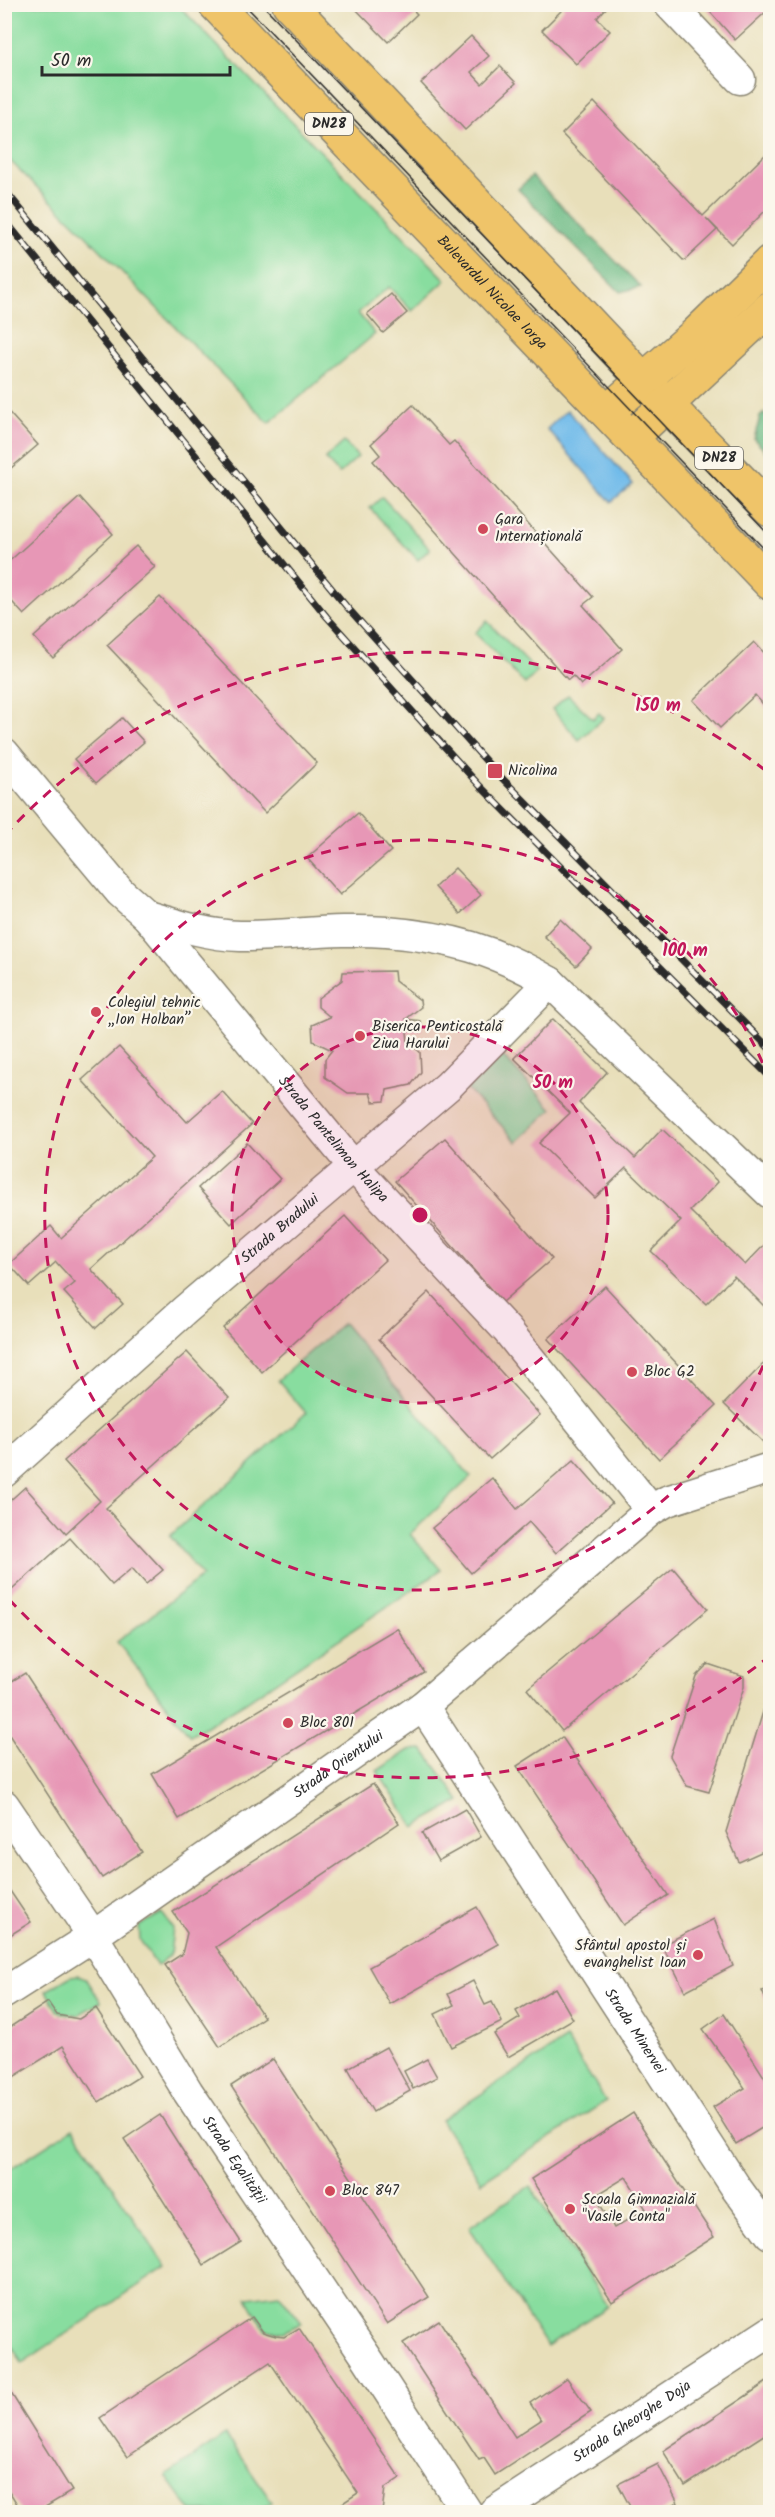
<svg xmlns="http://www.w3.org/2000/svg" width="775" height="2517" viewBox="0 0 775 2517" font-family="Kalam,sans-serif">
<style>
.green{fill:#88dd9f;stroke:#5a8465;stroke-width:1.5}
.forest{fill:#6ebc86;stroke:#4c7458;stroke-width:1.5}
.water{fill:#71bbea;stroke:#4e738a;stroke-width:1.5}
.building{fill:#e797b6;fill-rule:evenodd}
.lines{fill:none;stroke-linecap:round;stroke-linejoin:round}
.minor-casing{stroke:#8a8572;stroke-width:33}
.major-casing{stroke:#8a8572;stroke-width:36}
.minor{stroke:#fff;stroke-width:30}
.major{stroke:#efc469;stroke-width:33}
.tram{stroke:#2b2b2b;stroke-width:1.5}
.rail-casing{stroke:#2b2b2b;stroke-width:7}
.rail{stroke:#fbf7ec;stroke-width:4.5;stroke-dasharray:14;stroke-linecap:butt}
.ring{fill:none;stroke:#c2185b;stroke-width:3;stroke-dasharray:10 8}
.poi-dot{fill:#d1495b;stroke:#fbf7ec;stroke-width:2}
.labels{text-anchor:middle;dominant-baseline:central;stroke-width:4.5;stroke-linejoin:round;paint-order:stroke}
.shield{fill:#fbf7ec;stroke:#696865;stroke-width:1.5}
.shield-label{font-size:14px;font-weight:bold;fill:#2b2b2b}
.street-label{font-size:15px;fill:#2b2b2b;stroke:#fbf7ec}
.poi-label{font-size:15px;fill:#2b2b2b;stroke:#fbf7ec;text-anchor:start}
.centre{fill:#c2185b;stroke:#fbf7ec;stroke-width:3}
.ring-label{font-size:18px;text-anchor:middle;font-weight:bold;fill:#c2185b;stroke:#fbf7ec;stroke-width:4.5;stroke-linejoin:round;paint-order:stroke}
</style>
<rect width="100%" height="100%" fill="#fbf7ec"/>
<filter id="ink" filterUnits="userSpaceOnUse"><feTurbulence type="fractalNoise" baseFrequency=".0167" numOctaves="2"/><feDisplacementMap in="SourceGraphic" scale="12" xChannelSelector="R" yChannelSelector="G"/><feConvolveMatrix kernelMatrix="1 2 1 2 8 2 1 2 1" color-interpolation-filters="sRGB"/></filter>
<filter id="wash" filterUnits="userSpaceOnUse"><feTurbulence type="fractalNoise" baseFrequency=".008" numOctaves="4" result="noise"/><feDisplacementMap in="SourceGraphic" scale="24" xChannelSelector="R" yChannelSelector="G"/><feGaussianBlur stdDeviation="1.35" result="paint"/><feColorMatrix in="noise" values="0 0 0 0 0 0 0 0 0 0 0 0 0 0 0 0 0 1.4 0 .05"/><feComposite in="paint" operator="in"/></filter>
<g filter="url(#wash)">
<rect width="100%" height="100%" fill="#e8dfba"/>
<g class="green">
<path d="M 4,5 L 178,5 L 446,280 L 412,311 L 389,287 L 358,313 L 375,334 L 269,423 L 79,228 L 5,156 Z"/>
<path d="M 344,442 L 358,457 L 339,474 L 325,459 Z"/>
<path d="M 382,497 L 430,549 L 418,560 L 370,508 Z"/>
<path d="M 487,621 L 537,672 L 525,684 L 475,633 Z"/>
<path d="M 568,695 L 593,719 L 599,713 L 604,718 L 579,740 L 552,709 Z"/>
<path d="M 502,1055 L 552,1109 L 517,1142 L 466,1088 Z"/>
<path d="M 343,1323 L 471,1477 L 410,1534 L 441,1570 L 246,1702 L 190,1736 L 117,1642 L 202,1576 L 170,1536 L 306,1413 L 278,1380 Z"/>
<path d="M 423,1749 L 460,1801 L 414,1827 L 377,1771 L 409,1750 Z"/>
<path d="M 162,1913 L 173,1928 L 170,1955 L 157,1966 L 140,1940 L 139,1926 Z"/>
<path d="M 78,1975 L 86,1978 L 101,2002 L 78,2015 L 58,2012 L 46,1991 L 71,1976 Z"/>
<path d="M 566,2039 L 606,2101 L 481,2182 L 441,2120 Z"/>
<path d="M 73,2128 L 166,2267 L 22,2363 L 5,2335 L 5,2172 Z"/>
<path d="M 530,2186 L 608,2306 L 547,2346 L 469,2227 Z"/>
<path d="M 279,2294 L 302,2323 L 283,2332 L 265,2330 L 247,2298 Z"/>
<path d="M 225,2435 L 272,2502 L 257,2512 L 192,2512 L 166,2476 Z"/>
</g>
<g class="forest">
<path d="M 532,176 L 641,287 L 620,292 L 518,189 Z"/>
<path d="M 764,413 L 770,419 L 770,456 L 754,439 L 760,417 Z"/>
</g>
<path class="water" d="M 567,410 L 633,484 L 611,502 L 547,429 Z"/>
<g id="blocks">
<g class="building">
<path d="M 351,4 L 407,4 L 417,14 L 388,42 Z"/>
<path d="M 561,4 L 610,4 L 597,18 L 610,31 L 576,64 L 542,30 L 564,8 Z"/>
<path d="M 703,4 L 765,4 L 769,9 L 735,40 Z"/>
<path d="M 471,36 L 489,56 L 471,72 L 482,84 L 500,66 L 516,83 L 465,130 L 421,83 Z"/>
<path d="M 594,102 L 703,216 L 770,150 L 770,206 L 732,244 L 706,218 L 717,230 L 684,261 L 562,134 Z"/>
<path d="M 391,294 L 407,313 L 383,333 L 367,314 Z"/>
<path d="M 413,405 L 449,445 L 454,441 L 593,597 L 583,605 L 622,649 L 581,685 L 573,676 L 568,680 L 373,461 L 380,455 L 371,444 Z"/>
<path d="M 4,407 L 38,445 L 4,474 Z"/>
<path d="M 80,497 L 113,534 L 24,615 L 4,593 L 4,566 Z"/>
<path d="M 136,546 L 155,567 L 53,658 L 34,637 Z"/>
<path d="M 160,597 L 317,763 L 265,813 L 107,645 Z"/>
<path d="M 754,642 L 770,659 L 770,712 L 755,695 L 720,728 L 693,700 Z"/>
<path d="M 122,718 L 144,742 L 96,783 L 74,759 Z"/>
<path d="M 358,813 L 391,851 L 340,895 L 307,858 Z"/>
<path d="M 455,868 L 481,895 L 460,914 L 435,887 Z"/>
<path d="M 560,919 L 592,949 L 576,966 L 544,936 Z"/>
<path d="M 394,971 L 395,981 L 420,1000 L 421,1007 L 406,1019 L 421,1021 L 422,1030 L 407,1031 L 408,1042 L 420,1052 L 421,1072 L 411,1085 L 387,1090 L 385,1101 L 373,1102 L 370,1093 L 348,1093 L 325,1077 L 325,1059 L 332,1050 L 313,1041 L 312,1025 L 330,1017 L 318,1007 L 318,998 L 342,980 L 343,972 Z"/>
<path d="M 553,1019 L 607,1072 L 579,1103 L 635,1158 L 662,1129 L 718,1182 L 690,1211 L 745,1265 L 770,1239 L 770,1312 L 734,1276 L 706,1304 L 651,1251 L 681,1221 L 626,1168 L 595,1198 L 539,1143 L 570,1113 L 514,1058 Z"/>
<path d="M 119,1047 L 187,1122 L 222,1091 L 252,1124 L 91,1269 L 123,1304 L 96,1328 L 64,1292 L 75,1283 L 56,1262 L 29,1286 L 9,1264 L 51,1226 L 61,1238 L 152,1157 L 82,1080 Z"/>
<path d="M 445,1138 L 552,1259 L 502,1302 L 395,1181 Z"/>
<path d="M 247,1143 L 280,1179 L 231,1224 L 198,1188 Z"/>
<path d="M 345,1216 L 385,1260 L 262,1372 L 223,1328 Z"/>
<path d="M 605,1286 L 716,1406 L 659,1459 L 548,1339 Z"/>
<path d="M 429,1292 L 540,1415 L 490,1459 L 379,1339 Z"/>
<path d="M 187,1352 L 229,1398 L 106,1508 L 163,1570 L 146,1584 L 132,1568 L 112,1585 L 70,1538 L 4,1597 L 4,1506 L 25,1487 L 66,1533 L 100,1501 L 64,1461 Z"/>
<path d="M 770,1357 L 770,1438 L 765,1444 L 724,1404 Z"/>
<path d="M 574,1460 L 612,1503 L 556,1553 L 529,1522 L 471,1573 L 432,1528 L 492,1478 L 517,1509 Z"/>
<path d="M 673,1568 L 708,1609 L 562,1731 L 527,1689 Z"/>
<path d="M 397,1628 L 424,1672 L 179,1819 L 152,1774 Z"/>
<path d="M 708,1664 L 744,1676 L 744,1687 L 709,1792 L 687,1786 L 670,1756 L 696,1676 Z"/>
<path d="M 25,1673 L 142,1852 L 102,1878 L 4,1727 L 4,1686 Z"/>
<path d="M 770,1689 L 770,1848 L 739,1862 L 726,1832 Z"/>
<path d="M 562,1737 L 668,1895 L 623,1925 L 517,1766 Z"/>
<path d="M 373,1784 L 399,1823 L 216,1947 L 264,2017 L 220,2047 L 165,1965 L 182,1954 L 187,1933 L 173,1912 Z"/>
<path d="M 465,1809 L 481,1837 L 438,1861 L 422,1833 Z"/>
<path d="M 4,1882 L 31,1922 L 4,1939 Z"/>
<path d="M 477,1907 L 498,1944 L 390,2004 L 369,1967 Z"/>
<path d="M 714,1919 L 733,1966 L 685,1991 L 662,1945 Z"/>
<path d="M 473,1981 L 485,2005 L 492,2002 L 502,2022 L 451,2047 L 435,2014 L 454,2005 L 448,1994 Z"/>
<path d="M 555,1988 L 573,2019 L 508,2057 L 494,2034 L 520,2018 L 516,2011 Z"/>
<path d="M 770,1989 L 770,2009 L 762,1991 Z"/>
<path d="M 48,2002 L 57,2015 L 79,2019 L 96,2008 L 140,2076 L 99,2102 L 63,2046 L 4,2083 L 4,2031 Z"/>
<path d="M 724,2014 L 770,2086 L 770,2123 L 736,2144 L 713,2107 L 745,2088 L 703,2029 Z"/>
<path d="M 386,2047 L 410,2091 L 373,2112 L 348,2068 Z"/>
<path d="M 273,2059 L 429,2297 L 387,2324 L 231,2086 Z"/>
<path d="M 427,2059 L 437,2077 L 413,2089 L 404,2071 Z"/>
<path d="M 633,2113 L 714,2237 L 612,2302 L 531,2179 ZM 626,2177 L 646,2209 L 614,2228 L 595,2196 Z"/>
<path d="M 160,2115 L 241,2242 L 204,2265 L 124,2139 Z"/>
<path d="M 252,2317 L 263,2332 L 276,2336 L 284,2337 L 299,2328 L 400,2478 L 385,2488 L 382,2512 L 329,2512 L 358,2493 L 270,2362 L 127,2457 L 100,2418 Z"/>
<path d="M 439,2320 L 515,2437 L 541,2420 L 530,2403 L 567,2378 L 591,2412 L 495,2475 L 484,2458 L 479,2460 L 403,2343 Z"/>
<path d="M 770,2380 L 770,2431 L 685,2486 L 663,2451 Z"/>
<path d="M 4,2382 L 72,2491 L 37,2512 L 22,2512 L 4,2483 Z"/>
<path d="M 658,2464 L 678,2503 L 659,2512 L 633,2512 L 618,2484 Z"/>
</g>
</g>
</g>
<g filter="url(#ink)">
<use href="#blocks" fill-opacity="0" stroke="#8a8572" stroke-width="1.5"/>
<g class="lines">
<g class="minor-casing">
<g id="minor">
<path d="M 669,4 L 740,79"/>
<path id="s1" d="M 4,753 L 120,892 L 147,916 L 354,1167 L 507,1330 L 651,1510"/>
<path d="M 147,916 C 177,925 208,935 240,936 C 288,936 338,928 386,932 C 450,937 495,950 550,982 L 770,1193"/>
<path id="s2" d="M 4,1472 L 185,1310 L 448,1086 L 550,982"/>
<path id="s3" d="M 423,1706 L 735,2186 L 770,2234"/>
<path id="s4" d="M 4,1805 L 93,1936 L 188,2092 L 367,2358 L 467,2512"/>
<path id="s5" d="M 4,1993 L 93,1936 L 423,1706 L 651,1510 L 667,1501 L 770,1468"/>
<path id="s6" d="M 494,2512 L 770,2332"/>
</g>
</g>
<g class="major-casing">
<g id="major">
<path id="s7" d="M 215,4 L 770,583"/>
<path d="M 289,4 L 668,406 L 770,510"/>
<path d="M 607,412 L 697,333 L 770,262"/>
<path d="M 632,437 L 770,308"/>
</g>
</g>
<use href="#minor" class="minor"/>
<use href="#major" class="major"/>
<g class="tram">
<path d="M 244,4 L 770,555"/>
<path d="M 262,4 L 770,536"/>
</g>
<g class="rail-casing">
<g id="rail">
<path d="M 4,189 L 346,606 L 495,771 L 770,1049"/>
<path d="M 4,219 L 327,617 L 480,786 L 770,1077"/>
</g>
</g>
<use href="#rail" class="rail"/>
</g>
</g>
<circle cx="420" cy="1215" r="188" fill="#c2185b" fill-opacity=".12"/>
<g class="ring">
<circle cx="420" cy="1215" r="188"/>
<path d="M770 1349A375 375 0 1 1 770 1081"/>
<path d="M770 1656A563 563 0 0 1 5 1595M5 835A563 563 0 0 1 770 774"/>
</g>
<g class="poi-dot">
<circle cx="483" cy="529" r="6"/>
<rect x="487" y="763" width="16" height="16" rx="3"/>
<circle cx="96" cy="1012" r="6"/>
<circle cx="360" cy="1036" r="6"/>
<circle cx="632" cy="1372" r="6"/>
<circle cx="288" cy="1723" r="6"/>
<circle cx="698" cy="1955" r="6"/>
<circle cx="330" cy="2191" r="6"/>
<circle cx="570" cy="2209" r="6"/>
</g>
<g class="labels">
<g class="shield">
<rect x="305" y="113" width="48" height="22" rx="4.5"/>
<rect x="695" y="447" width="48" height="22" rx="4.5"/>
</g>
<g class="shield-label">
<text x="329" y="124">DN28</text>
<text x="719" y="458">DN28</text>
</g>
<g class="street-label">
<text stroke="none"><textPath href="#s7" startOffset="400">Bulevardul Nicolae Iorga</textPath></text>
<text stroke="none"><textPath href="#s1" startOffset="508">Strada Pantelimon Halipa</textPath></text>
<text stroke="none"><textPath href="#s2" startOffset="368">Strada Bradului</textPath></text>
<text stroke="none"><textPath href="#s5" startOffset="405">Strada Orientului</textPath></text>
<text stroke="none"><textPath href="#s3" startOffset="388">Strada Minervei</textPath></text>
<text stroke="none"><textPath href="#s4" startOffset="423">Strada Egalității</textPath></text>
<text stroke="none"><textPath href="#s6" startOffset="165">Strada Gheorghe Doja</textPath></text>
</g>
<g class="poi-label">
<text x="495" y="520">Gara<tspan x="495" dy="17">Internațională</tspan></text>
<text x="508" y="771">Nicolina</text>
<text x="108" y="1003">Colegiul tehnic<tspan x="108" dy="17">„Ion Holban”</tspan></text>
<text x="372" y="1027">Biserica Penticostală<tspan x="372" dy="17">Ziua Harului</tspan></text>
<text x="644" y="1372">Bloc G2</text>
<text x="300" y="1723">Bloc 801</text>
<text x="686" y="1946" text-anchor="end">Sfântul apostol și<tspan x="686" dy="17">evanghelist Ioan</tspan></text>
<text x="342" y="2191">Bloc 847</text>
<text x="582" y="2200">Școala Gimnazială<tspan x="582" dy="17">"Vasile Conta"</tspan></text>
</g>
</g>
<circle cx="420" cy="1215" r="9" class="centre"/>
<g class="ring-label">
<text x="658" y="711">150 m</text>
<text x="685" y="956">100 m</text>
<text x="553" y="1088">50 m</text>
</g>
<rect width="775" height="2517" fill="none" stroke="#fbf7ec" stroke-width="24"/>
<path d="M42 66v9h188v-9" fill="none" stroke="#2b2b2b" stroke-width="3"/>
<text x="51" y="66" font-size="18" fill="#2b2b2b" stroke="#fbf7ec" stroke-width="4.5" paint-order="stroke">50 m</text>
</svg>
